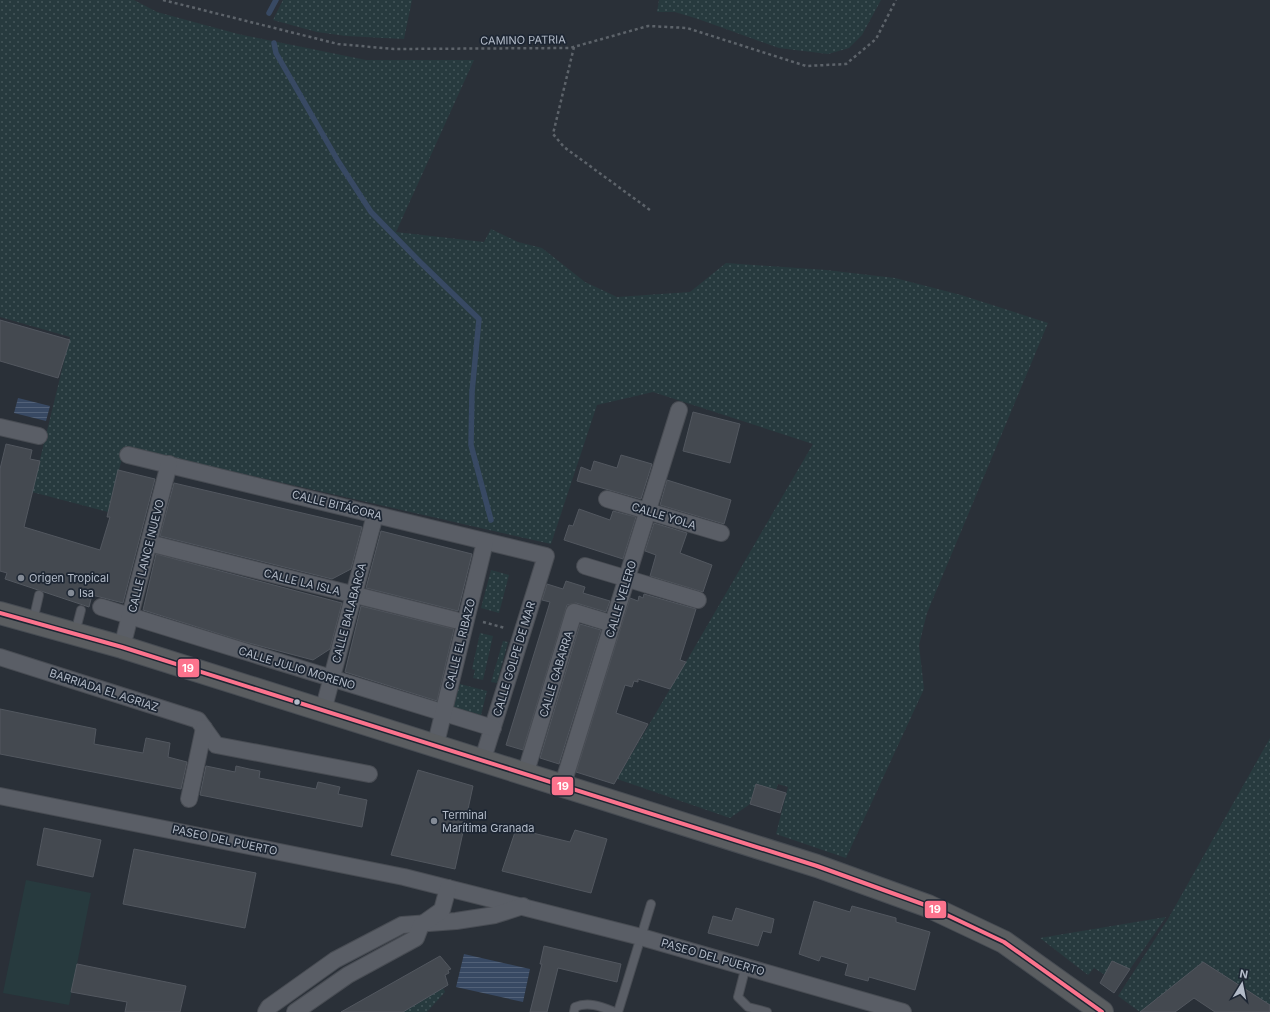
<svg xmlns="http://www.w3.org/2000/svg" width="1270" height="1012" viewBox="0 0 1270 1012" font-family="Inter,sans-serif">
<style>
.grass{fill:url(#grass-dots)}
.park{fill:#273a3e}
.water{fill:url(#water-rules)}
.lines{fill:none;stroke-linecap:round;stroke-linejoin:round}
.stream{stroke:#384963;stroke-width:5.5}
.building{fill:#444950;stroke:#52575f}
.lane-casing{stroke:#484c53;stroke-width:10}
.street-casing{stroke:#484c53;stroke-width:18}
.highway-casing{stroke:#474c53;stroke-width:24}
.path{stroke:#5d636a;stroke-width:2.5;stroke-dasharray:3 3;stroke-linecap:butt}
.lane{stroke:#5a5e66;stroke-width:8}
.street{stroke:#5a5e66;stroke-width:16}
.highway{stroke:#5a5d60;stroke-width:22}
.bus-1-casing{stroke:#1d2633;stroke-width:7}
.bus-1{stroke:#fc738d;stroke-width:4}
.poi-dot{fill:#848b96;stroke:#1d2633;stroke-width:1.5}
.bus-dot{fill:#b4bcc9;stroke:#1d2633;stroke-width:1.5}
.labels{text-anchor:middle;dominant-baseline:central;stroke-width:3.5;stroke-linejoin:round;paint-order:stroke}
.street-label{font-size:11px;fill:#b4bcc9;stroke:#1d2633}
.poi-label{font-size:11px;fill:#b4bcc9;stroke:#1d2633;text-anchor:start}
.line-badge{stroke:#1d2633;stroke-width:1.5}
.badge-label{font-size:11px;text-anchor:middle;font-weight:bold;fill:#fff}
</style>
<defs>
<pattern id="grass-dots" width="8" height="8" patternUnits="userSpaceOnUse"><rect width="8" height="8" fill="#273a3e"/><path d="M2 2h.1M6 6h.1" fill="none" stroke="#445559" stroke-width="1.8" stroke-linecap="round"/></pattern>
<pattern id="water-rules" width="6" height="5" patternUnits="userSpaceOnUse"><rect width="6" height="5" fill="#384963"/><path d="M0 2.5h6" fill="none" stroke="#526178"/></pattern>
</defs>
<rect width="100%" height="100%" fill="#2a3038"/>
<g class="grass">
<path d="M 0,0 L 134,0 L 157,12 L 238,34 L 366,60 L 474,60 L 396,232 L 484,242 L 491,229 L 518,242 L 542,248 L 585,282 L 617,297 L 690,292 L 726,263 L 826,270 L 895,278 L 961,295 L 1048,323 L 927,613 L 919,645 L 924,689 L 846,858 L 776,834 L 788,787 L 778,784 L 776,790 L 756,784 L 750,804 L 730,818 L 617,779 L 686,662 L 813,444 L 653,392 L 597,405 L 551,544 L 125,447 L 108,512 L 32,492 L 70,337 L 0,317 Z"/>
<path d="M 283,0 L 412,0 L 404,39 L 346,36 L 317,32 L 273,20 Z"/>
<path d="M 659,0 L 881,0 L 862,35 L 849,48 L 828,54 L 779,48 L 698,19 L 675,12 L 657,12 Z"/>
<path d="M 491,570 L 509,575 L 499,613 L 481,608 Z"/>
<path d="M 480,633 L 493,636 L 483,680 L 473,678 L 475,670 L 472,669 Z"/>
<path d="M 503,641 L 508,642 L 497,683 L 491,682 Z"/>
<path d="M 460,684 L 487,691 L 481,715 L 453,707 Z"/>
<path d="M 1270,738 L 1270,1005 L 1204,962 L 1140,1012 L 1118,996 L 1168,919 Z"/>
<path d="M 1166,917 L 1130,969 L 1112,961 L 1105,975 L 1094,968 L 1088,975 L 1040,938 Z"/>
<path d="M 443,988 L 445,992 L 427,1012 L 403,1012 Z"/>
</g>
<path class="park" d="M 26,880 L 91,893 L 69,1005 L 3,993 Z"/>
<g class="water">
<path d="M 18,398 L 50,406 L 46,421 L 14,413 Z"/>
<path d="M 464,954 L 530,969 L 523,1002 L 456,987 Z"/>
</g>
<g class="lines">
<g class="stream">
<path d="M 269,13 L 276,0"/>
<path d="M 274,43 L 276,53 L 338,161 L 371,212 L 420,262 L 479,319 L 472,392 L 471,445 L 491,520"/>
</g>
</g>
<g class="building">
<path d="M 0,320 L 70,340 L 58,378 L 0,361 Z"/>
<path d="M 693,412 L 740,424 L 730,463 L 683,451 Z"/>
<path d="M 6,444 L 32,450 L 30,459 L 40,461 L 24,527 L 100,550 L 110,517 L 107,517 L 118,470 L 155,479 L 123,603 L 92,595 L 89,607 L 5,579 L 7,573 L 0,571 L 0,469 Z"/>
<path d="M 621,455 L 652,464 L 641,499 L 577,481 L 581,467 L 591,471 L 594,461 L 617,468 Z"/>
<path d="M 667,480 L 731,500 L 724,524 L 660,505 Z"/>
<path d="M 174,483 L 362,527 L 351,569 L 332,579 L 160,536 Z"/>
<path d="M 579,509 L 610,520 L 613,511 L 636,517 L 623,559 L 564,540 L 569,525 L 573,526 Z"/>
<path d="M 654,523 L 687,533 L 680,553 L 712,565 L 703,592 L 650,576 L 656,555 L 645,551 Z"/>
<path d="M 381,531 L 472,554 L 458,611 L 366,588 Z"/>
<path d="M 156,554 L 342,603 L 330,649 L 313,660 L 245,642 L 143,610 Z"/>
<path d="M 566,581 L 585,587 L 583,593 L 610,601 L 606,612 L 576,603 L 567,605 L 523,750 L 506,745 L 550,602 L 542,600 L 547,584 L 563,589 Z"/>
<path d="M 644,594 L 696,609 L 680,660 L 686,662 L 670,689 L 638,679 L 638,682 L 634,681 L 632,687 L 625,685 L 616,713 L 648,724 L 614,784 L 576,772 L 630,598 L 638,601 L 639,596 L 643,598 Z"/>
<path d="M 361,606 L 454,629 L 437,701 L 345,672 Z"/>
<path d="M 580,624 L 601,630 L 559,764 L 540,758 Z"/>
<path d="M 0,709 L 96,729 L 94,744 L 143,753 L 146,738 L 170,743 L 168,757 L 187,762 L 181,789 L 0,754 Z"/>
<path d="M 206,766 L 235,772 L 236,766 L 249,769 L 260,771 L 259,778 L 316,789 L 318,782 L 340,787 L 338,794 L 367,800 L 362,827 L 200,795 Z"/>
<path d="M 418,770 L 473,786 L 455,869 L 391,855 Z"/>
<path d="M 756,784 L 786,793 L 780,813 L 750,804 Z"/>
<path d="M 44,828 L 101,840 L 93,877 L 37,865 Z"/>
<path d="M 516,829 L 570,842 L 575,830 L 607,839 L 591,893 L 502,871 Z"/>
<path d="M 134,849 L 256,873 L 245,928 L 123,904 Z"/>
<path d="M 814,901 L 850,912 L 852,906 L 896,918 L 896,922 L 930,932 L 915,990 L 869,977 L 868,981 L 845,975 L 848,964 L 821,956 L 819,961 L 799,954 Z"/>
<path d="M 736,908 L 774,919 L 771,933 L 763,931 L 758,946 L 708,933 L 713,916 L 732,921 Z"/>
<path d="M 544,946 L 621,964 L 617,982 L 558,968 L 547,1012 L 530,1012 L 542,964 L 540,964 Z"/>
<path d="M 440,956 L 451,969 L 448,970 L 449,973 L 445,975 L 448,985 L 403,1012 L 341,1012 Z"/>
<path d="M 1112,961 L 1130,969 L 1114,993 L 1100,983 Z"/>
<path d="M 1203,962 L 1270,1005 L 1270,1012 L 1215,1012 L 1194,998 L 1175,1012 L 1140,1012 Z"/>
<path d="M 77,964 L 186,986 L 180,1012 L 125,1012 L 127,1002 L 71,992 Z"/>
</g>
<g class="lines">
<g class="lane-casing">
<g id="lane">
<path d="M 33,621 L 39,595"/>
<path d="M 75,633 L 81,610"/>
<path d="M 746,966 L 738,997 L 748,1007 L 767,1012"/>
<path d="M 574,1012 L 575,1007 C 589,1001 602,1007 615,1012"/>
<path d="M 618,1012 L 651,904"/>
</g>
</g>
<g class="street-casing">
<g id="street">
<path d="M 0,427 L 39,436"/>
<path d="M 128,455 L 546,556 L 482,762"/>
<path d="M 607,499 L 721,533"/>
<path d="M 149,543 L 455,620"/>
<path d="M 585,566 L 698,600"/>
<path d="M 101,607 L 493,728"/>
<path d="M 122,647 L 169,464"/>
<path d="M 0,657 L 198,720 L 216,745 L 369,774"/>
<path d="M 323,711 L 375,515"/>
<path d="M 435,747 L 485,542"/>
<path d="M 525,775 L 574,612 L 613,624"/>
<path d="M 562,787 L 679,410"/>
<path d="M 0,796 L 404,877 L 641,937 L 903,1012"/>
<path d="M 189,799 L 204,728"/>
<path d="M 266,1012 L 269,1007 L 335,960 L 402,925 L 456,921 L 495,915 L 523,906"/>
<path d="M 295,1012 L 348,975 L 416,938 L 421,925 L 442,910 L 448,888"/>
</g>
</g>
<g class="highway-casing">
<path id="highway" d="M 0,613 L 122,647 L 817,866 L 928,906 L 1004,942 L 1102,1012"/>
</g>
<g class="path">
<path d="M 163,0 L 338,44 L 394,49 L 570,48 L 648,26 L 687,28 L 806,66 L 846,64 L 876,39 L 896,0"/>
<path d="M 574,47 L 553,134 L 564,147 L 650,210"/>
<path d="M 483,622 L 505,628"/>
</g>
<use href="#lane" class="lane"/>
<use href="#street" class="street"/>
<use href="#highway" class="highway"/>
<g class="bus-1-casing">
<path id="bus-1" d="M 0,613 L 122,647 L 817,866 L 928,906 L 1004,942 L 1102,1012"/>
</g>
<use href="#bus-1" class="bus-1"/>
</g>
<g class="poi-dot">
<circle cx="21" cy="578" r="4"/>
<circle cx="71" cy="593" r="4"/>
<circle cx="434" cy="821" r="4"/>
</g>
<circle class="bus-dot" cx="297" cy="702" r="3.5"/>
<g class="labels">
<g class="street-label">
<text transform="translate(523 40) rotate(-1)">CAMINO PATRIA</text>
<text transform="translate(337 505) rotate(14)">CALLE BITÁCORA</text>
<text transform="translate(664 516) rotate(17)">CALLE YOLA</text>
<text transform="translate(146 556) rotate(-76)">CALLE LANCE NUEVO</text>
<text transform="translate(302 582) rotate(14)">CALLE LA ISLA</text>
<text transform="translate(621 599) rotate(-73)">CALLE VELERO</text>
<text transform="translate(349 613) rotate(-75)">CALLE BALABARCA</text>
<text transform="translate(460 644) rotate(-76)">CALLE EL RIBAZO</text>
<text transform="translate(514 659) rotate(-73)">CALLE GOLPE DE MAR</text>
<text transform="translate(297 668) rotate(17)">CALLE JULIO MORENO</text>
<text transform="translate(556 674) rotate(-73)">CALLE GABARRA</text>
<text transform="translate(104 690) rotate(18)">BARRIADA EL AGRIAZ</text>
<text transform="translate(225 840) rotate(12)">PASEO DEL PUERTO</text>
<text transform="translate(713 957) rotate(16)">PASEO DEL PUERTO</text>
</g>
<g class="poi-label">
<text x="29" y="578">Origen Tropical</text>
<text x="79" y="593">Isa</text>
<text x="442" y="815">Terminal<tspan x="442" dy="13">Marítima Granada</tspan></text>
</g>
</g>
<g class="line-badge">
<rect x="177" y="658" width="23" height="20" rx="4" fill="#fc738d"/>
<rect x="551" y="776" width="23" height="20" rx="4" fill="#fc738d"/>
<rect x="924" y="900" width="23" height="19" rx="4" fill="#fc738d"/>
</g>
<g class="badge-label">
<text x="188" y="672">19</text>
<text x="563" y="790">19</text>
<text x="935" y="913">19</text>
</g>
<g transform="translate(1242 984) rotate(10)" stroke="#1d2633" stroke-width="3" paint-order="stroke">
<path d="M0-3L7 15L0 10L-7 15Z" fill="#b4bcc9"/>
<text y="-6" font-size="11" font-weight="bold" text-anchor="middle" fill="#b4bcc9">N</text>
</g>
</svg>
